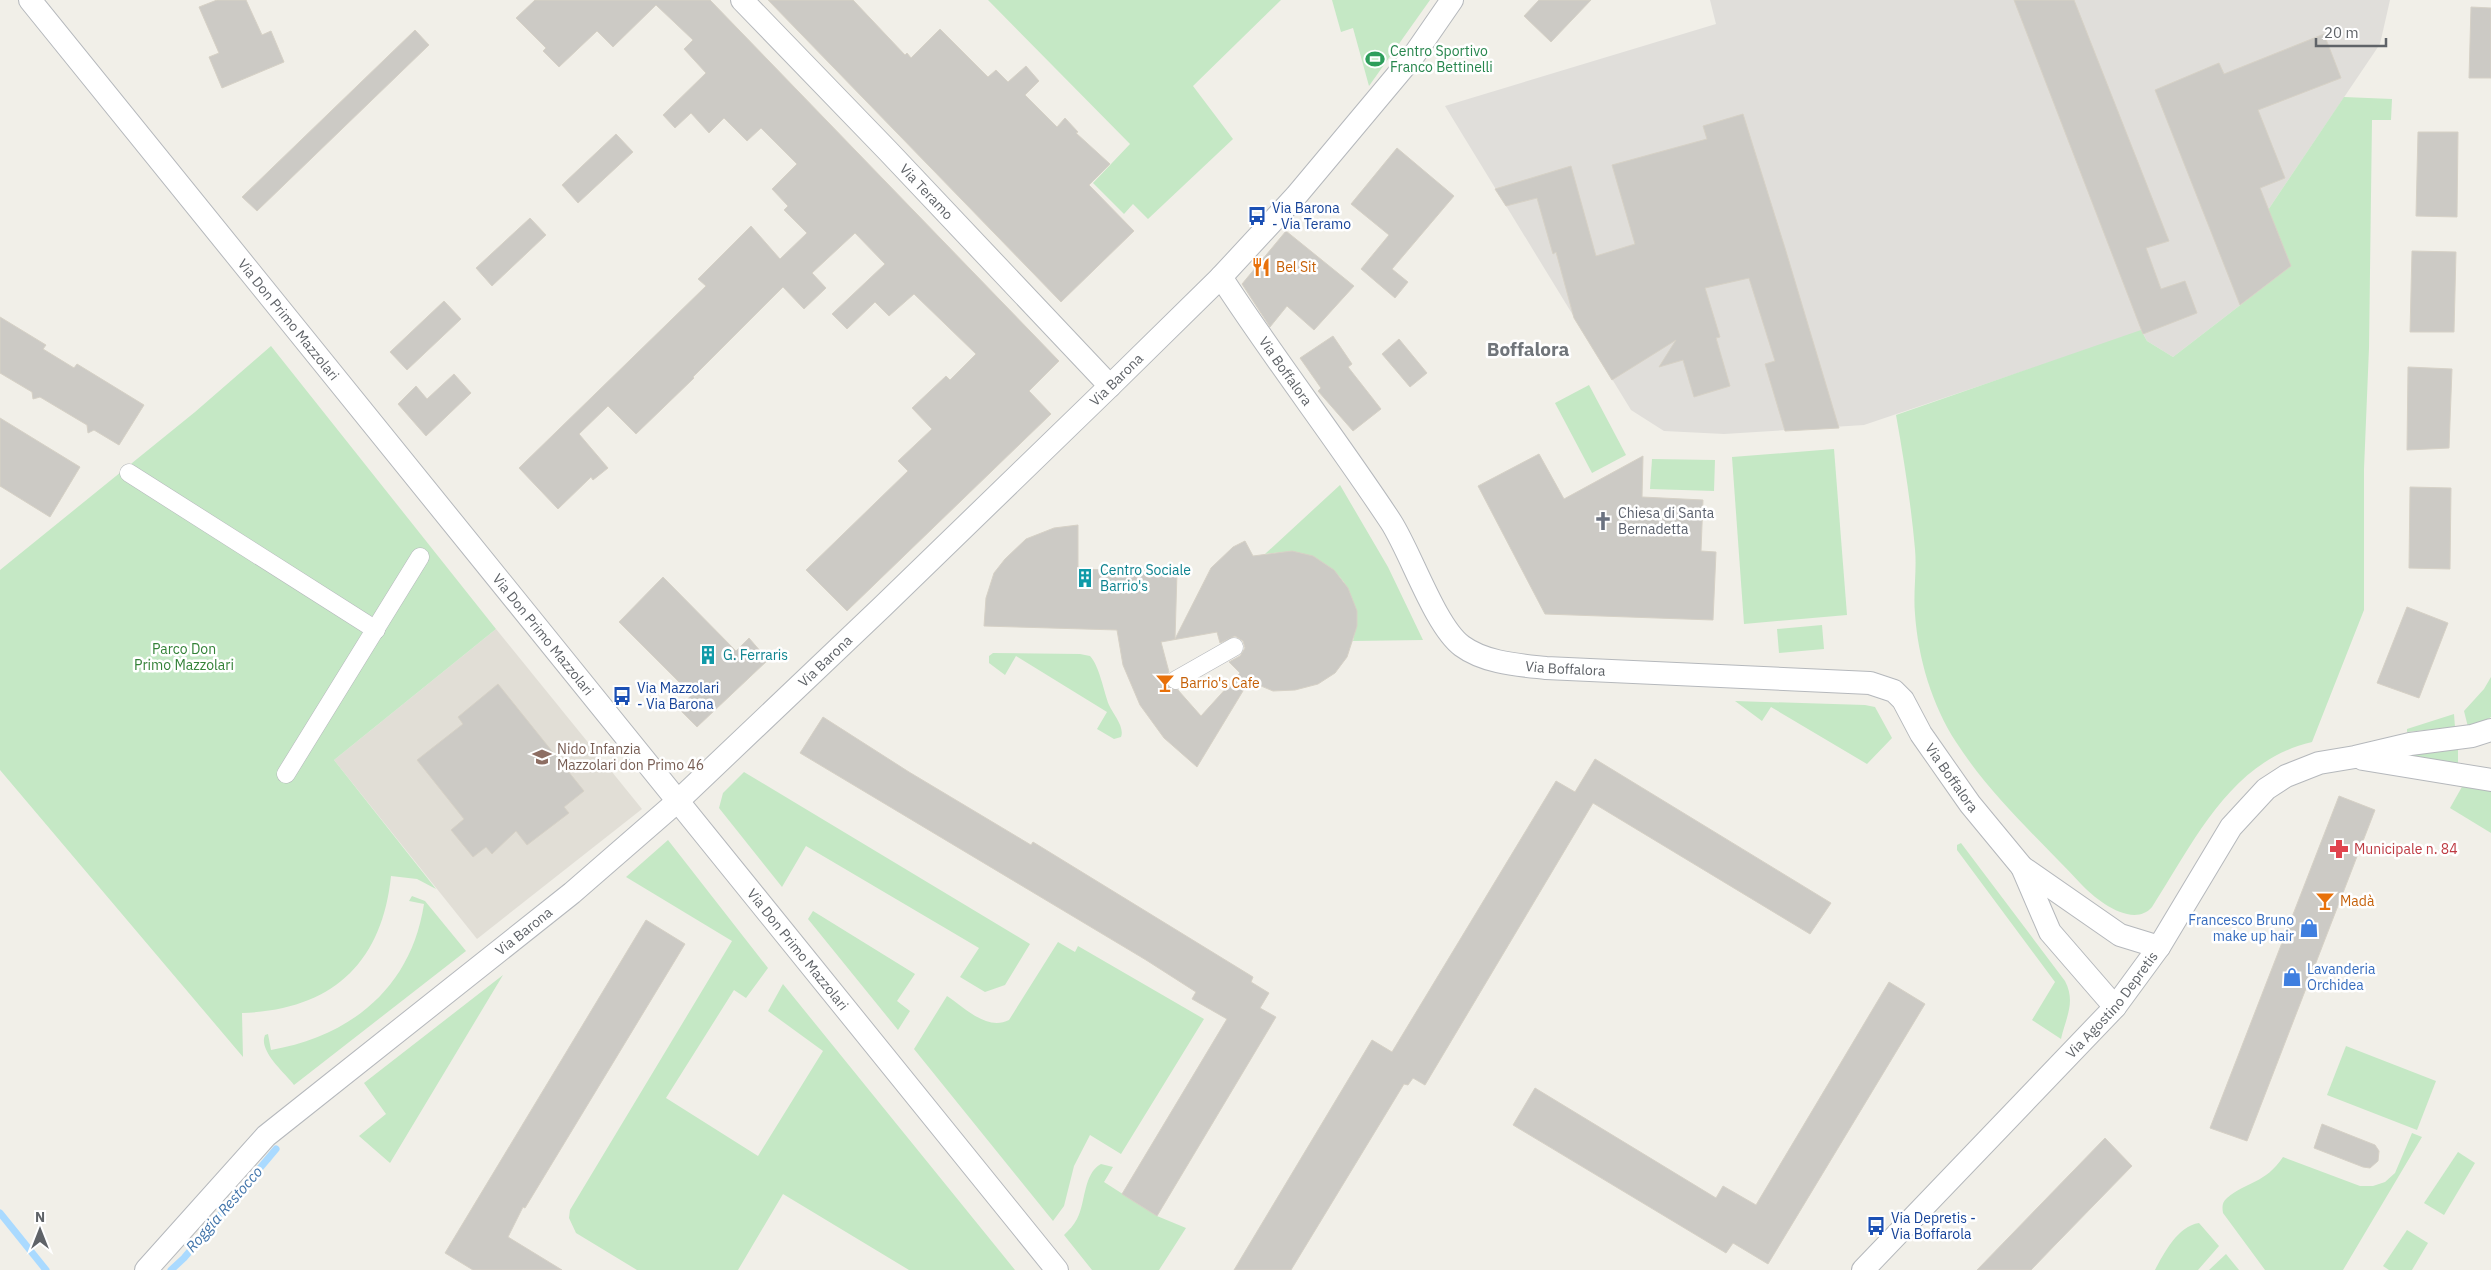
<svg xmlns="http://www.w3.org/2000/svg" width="2491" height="1270" viewBox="0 0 2491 1270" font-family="'IBM Plex Sans',sans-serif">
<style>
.industrial{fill:#e0deda}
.education{fill:#e1ded6}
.green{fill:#c5e8c5}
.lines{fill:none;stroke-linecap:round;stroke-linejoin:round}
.stream{stroke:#aadaff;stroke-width:7}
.building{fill:#cccac5;stroke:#d6d1c6;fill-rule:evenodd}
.pedestrian-casing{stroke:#b5b8bc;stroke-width:19}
.minor-casing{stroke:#b5b8bc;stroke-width:24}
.pedestrian{stroke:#fff;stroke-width:18}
.minor{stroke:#fff;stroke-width:22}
.labels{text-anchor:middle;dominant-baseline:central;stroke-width:5;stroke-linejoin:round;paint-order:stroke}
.leisure-label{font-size:14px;fill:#27864d;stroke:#fff;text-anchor:start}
.street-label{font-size:14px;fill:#5f6368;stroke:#fff}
.transit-label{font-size:14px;fill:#164399;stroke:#fff;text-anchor:start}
.food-label{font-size:14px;fill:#c56008;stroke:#fff;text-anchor:start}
.worship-label{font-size:14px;fill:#5b616d;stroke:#fff;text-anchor:start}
.culture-label{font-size:14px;fill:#0d838f;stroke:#fff;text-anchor:start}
.park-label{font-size:14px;fill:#348238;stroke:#fff}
.education-label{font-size:14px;fill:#785e54;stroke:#fff;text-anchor:start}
.health-label{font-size:14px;fill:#be3a42;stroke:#fff;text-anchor:start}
.shop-label{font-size:14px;fill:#366cbe;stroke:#fff;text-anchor:end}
.water-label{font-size:15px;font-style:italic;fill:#4174aa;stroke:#fff}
.district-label{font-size:19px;font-weight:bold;fill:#70757a;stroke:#fff}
</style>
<rect width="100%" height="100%" fill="#f1efe8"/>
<path class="industrial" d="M 1710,0 L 2390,0 L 2380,44 L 2268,210 L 2291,266 L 2173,357 L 2147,341 L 2142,331 L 1864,425 L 1724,434 L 1664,431 L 1631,410 L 1445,106 L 1716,24 Z"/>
<path class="education" d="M 496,629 L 642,809 L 477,939 L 334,760 Z"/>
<g class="green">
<path d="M 988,0 L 1281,0 L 1193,86 L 1233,139 L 1148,219 L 1133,204 L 1124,214 L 1093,183 L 1130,144 Z"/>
<path d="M 1332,0 L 1430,0 L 1369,86 L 1353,28 L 1341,32 Z"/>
<path d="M 2344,97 L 2392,99 L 2391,120 L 2372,120 L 2369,348 L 2364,469 L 2364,610 L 2312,742 C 2230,761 2194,842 2152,907 C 2133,929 2096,900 2081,884 C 2039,839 1990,795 1956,742 C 1932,705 1918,658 1915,614 C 1913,592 1917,571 1915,549 C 1911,504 1904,460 1896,415 L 2141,330 L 2147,341 L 2173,357 L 2291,266 L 2268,210 Z"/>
<path d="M 271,346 L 496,629 L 334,760 L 436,889 L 417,879 L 391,876 C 382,964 331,1010 242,1013 L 243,1057 L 0,770 L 0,570 L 195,412 Z"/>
<path d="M 1589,385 L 1626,455 L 1592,473 L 1555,403 Z"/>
<path d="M 1834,449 L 1847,615 L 1744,624 L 1732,457 Z"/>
<path d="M 1652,459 L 1715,460 L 1714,491 L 1650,489 Z"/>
<path d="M 1340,485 L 1388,567 L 1423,640 L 1353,641 C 1367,583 1321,544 1265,554 Z"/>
<path d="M 1822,625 L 1824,649 L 1779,653 L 1777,629 Z"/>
<path d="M 993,653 L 1080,654 L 1090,656 C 1099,665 1104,692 1109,705 C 1113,714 1125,727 1121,737 L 1114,739 L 1097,729 L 1107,712 L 1016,656 L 1005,675 L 989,663 L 989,656 Z"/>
<path d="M 2491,677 L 2491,717 L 2482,723 L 2468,727 L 2464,711 L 2484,689 Z"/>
<path d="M 1735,701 L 1865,705 L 1875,707 L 1892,738 L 1867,764 L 1771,707 L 1762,721 Z"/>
<path d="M 2454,714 L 2455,727 L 2407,732 L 2407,729 Z"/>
<path d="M 2458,746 L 2458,765 L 2410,759 L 2410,753 Z"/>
<path d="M 744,772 L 1030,944 L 1005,985 L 985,992 L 960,977 L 979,948 L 806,846 L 782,887 L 719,808 L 723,793 Z"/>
<path d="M 2463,785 L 2491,790 L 2491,833 L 2450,808 Z"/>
<path d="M 668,840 L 768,968 L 746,998 L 734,990 L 666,1098 L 758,1156 L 823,1051 L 768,1011 L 783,984 L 1015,1270 L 909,1270 L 783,1194 L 738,1270 L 637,1270 L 576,1233 L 569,1218 L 570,1210 L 732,941 L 626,877 Z"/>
<path d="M 1961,843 L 2065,981 C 2076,1002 2066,1017 2061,1039 L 2032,1020 L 2055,982 L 1957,850 L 1957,845 Z"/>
<path d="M 412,896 L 425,901 L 466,951 L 294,1085 C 285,1073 258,1051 265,1035 L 268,1034 L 271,1050 C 351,1036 411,988 424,904 L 409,901 Z"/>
<path d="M 813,911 L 915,974 L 897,1001 L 910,1011 L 898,1030 L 808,919 Z"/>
<path d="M 1058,942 L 1075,952 L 1078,946 L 1204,1019 L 1121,1154 L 1090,1135 L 1074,1166 L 1064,1206 L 1053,1221 L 914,1049 L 947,996 C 965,1008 987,1031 1009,1020 Z"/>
<path d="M 503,975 L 390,1163 L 359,1136 L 386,1114 L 364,1083 Z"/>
<path d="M 2346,1046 L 2436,1081 L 2417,1130 L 2327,1095 Z"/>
<path d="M 2412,1133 L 2422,1137 L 2343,1270 L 2265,1270 L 2223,1213 C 2222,1207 2222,1202 2227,1198 C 2247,1181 2265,1184 2283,1157 L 2360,1186 L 2373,1186 L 2385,1182 L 2395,1173 Z"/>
<path d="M 2458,1152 L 2475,1163 L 2444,1215 L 2424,1203 Z"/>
<path d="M 1101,1164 L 1113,1167 L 1104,1182 L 1157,1216 L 1186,1228 L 1159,1270 L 1092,1270 L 1064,1235 C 1069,1230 1074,1225 1077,1219 C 1086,1202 1083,1174 1101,1164 Z"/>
<path d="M 2199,1223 L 2219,1246 L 2198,1270 L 2155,1270 C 2164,1253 2178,1226 2199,1223 Z"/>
<path d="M 2407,1230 L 2428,1243 L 2412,1270 L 2389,1270 L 2383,1266 Z"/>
<path d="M 2226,1254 L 2239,1270 L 2209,1270 Z"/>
</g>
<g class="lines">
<g class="stream">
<path d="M 0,1213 L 46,1270"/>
<path d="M 171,1270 L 184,1258 L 276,1149"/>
</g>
</g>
<g class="building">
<path d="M 217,0 L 246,0 L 262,35 L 271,31 L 284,62 L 222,88 L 209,57 L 219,53 L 199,7 Z"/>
<path d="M 535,0 L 710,0 L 1059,361 L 1029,391 L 1051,414 L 847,611 L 806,570 L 908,471 L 898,461 L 932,429 L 912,408 L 946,376 L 950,380 L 976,354 L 914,294 L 889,316 L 875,302 L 847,329 L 832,314 L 885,264 L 855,233 L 812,273 L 826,288 L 804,309 L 783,287 L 693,377 L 694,378 L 636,434 L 608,406 L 579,434 L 608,468 L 593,480 L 591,477 L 558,509 L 519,468 L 706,286 L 698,279 L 751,226 L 780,259 L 807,233 L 784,210 L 788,206 L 772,189 L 797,164 L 761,128 L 747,141 L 724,118 L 709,133 L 691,113 L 675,128 L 663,115 L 706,73 L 684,49 L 693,40 L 656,5 L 613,47 L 597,31 L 559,67 L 543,51 L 546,48 L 516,18 Z"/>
<path d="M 768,0 L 853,0 L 905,55 L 907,53 L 911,58 L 940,29 L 988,77 L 996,70 L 1008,82 L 1026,66 L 1039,81 L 1025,95 L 1057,127 L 1065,118 L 1078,132 L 1076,133 L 1110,164 L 1089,185 L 1134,231 L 1061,302 Z"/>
<path d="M 1539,0 L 1591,0 L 1551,42 L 1524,16 Z"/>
<path d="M 2014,0 L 2074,0 L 2169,241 L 2146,248 L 2161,289 L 2185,281 L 2197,313 L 2143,334 Z"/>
<path d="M 2471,7 L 2491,8 L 2491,78 L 2469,78 Z"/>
<path d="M 415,30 L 429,45 L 257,211 L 242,197 Z"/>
<path d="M 2324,34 L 2341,78 L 2258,110 L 2285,178 L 2260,188 L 2291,266 L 2240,305 L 2155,90 L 2219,63 L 2224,74 Z"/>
<path d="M 1743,114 L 1785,248 L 1839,428 L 1785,431 L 1765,364 L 1775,361 L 1749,278 L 1705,288 L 1720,337 L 1716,338 L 1730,386 L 1694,397 L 1683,360 L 1659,367 L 1676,340 L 1612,380 L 1574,318 L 1556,252 L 1553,254 L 1537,198 L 1506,206 L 1495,189 L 1571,166 L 1596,256 L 1635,244 L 1612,165 L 1707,139 L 1703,126 Z"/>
<path d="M 2418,132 L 2458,132 L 2457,217 L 2416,216 Z"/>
<path d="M 616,134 L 633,152 L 578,203 L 562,185 Z"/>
<path d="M 1397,148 L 1454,196 L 1392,269 L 1408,282 L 1395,298 L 1361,269 L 1389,235 L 1351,204 Z"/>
<path d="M 530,218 L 546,235 L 492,286 L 476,268 Z"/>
<path d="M 1286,231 L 1354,286 L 1314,330 L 1287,306 L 1270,327 L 1242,284 Z"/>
<path d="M 2412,251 L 2456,252 L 2454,332 L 2410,332 Z"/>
<path d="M 444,301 L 461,319 L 407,370 L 390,352 Z"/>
<path d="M 0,317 L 46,345 L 43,349 L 74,368 L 77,364 L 144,405 L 119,445 L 94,430 L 88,433 L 87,425 L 40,397 L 33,399 L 32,392 L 0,373 Z"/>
<path d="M 1333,336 L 1352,364 L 1348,367 L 1381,409 L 1353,431 L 1318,391 L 1321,388 L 1300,358 Z"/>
<path d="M 1399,339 L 1427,373 L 1410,387 L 1382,354 Z"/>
<path d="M 2408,367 L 2452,369 L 2449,448 L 2407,450 Z"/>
<path d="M 454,374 L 471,393 L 426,436 L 398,404 L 416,386 L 427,399 Z"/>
<path d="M 0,418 L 80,467 L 50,517 L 0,486 Z"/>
<path d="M 1539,454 L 1564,499 L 1643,456 L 1642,497 L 1703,500 L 1701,551 L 1716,552 L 1713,620 L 1545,614 L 1478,486 Z"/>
<path d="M 2410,487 L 2451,488 L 2450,569 L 2409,568 Z"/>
<path d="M 1078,525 L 1078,569 L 1177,572 L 1175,639 L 1211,568 L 1233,547 L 1245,541 L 1253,556 L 1292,551 L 1313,556 L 1334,570 L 1348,588 L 1357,611 L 1357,626 L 1347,657 L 1335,673 L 1318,684 L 1295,690 L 1273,691 L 1249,681 L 1197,767 L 1164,738 L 1140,705 L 1123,665 L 1117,630 L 984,626 L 986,598 L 994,573 L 1005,559 L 1026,539 L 1054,528 ZM 1217,632 L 1220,643 L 1235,636 L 1243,641 L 1245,648 L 1240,656 L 1229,662 L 1240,673 L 1201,716 L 1178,690 L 1171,689 L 1167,685 L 1165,679 L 1169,672 L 1161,642 Z"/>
<path d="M 663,577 L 736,651 L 749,638 L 768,660 L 697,727 L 678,708 L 692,695 L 619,622 Z"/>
<path d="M 2407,607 L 2448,623 L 2419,698 L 2377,683 Z"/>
<path d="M 498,684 L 584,791 L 564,807 L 569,813 L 527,845 L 516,831 L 492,854 L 486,847 L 473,857 L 451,830 L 464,819 L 417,760 L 463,724 L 458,717 Z"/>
<path d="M 823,717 L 909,772 L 1031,845 L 1033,842 L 1253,977 L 1251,982 L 1269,993 L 1260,1008 L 1276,1017 L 1157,1216 L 1122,1194 L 1227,1019 L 1192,999 L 1196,992 L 1146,960 L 800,753 Z"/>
<path d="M 1595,759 L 1831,903 L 1810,934 L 1593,803 L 1425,1085 L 1413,1078 L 1408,1085 L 1404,1084 L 1291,1270 L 1234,1270 L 1372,1040 L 1392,1052 L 1556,781 L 1575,792 Z"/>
<path d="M 2339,796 L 2375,810 L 2247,1141 L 2210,1128 Z"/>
<path d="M 646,920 L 685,944 L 525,1208 L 523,1207 L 508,1237 L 562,1270 L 473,1270 L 445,1253 Z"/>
<path d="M 1889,982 L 1925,1004 L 1768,1264 L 1733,1243 L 1726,1253 L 1513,1125 L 1535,1088 L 1716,1198 L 1723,1186 L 1756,1205 Z"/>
<path d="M 2322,1124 L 2375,1145 L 2379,1151 L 2378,1161 L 2370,1168 L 2363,1167 L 2314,1148 Z"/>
<path d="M 2105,1138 L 2132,1166 L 2057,1243 L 2031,1270 L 1977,1270 Z"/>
</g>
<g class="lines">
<g class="pedestrian-casing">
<g id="pedestrian">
<path d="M 129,473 L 376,630"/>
<path d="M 1176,680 L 1234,647"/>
<path d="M 286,774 L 420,557"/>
</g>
</g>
<g class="minor-casing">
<g id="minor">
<path id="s1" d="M 30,0 L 1057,1270"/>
<path id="s2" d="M 742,0 L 888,151 L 1110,386"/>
<path id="s3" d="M 1221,277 C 1275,360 1337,440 1391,522 C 1411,553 1435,626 1462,646 C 1485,663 1519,665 1546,668 L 1870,683 L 1894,691 L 1903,700 L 1921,734 L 1970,804 L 2022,867 L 2120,935 L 2159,947"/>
<path d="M 2363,759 L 2491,780"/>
<path d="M 2022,867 L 2050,932 L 2115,1007"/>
<path id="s4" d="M 146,1270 L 266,1136 L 572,893 L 679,800 L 882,607 L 1110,386 L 1221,277 L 1296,196 L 1414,55 L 1452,0"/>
<path id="s5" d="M 1863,1270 L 2115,1007 L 2159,947 L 2231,827 L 2266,789 L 2286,776 L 2319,763 L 2355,757 L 2410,744 L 2472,736 L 2491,730"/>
</g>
</g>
<use href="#pedestrian" class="pedestrian"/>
<use href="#minor" class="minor"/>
</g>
<defs>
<g id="stadium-bare" transform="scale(1.5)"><path d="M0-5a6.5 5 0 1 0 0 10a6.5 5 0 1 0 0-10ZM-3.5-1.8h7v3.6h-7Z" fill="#2e9e5b" stroke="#fff" stroke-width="2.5" paint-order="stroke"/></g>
<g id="bus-bare" transform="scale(1.5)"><path d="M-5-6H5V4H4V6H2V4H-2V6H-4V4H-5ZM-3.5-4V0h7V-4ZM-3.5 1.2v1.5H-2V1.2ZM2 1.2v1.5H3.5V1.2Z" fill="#1a4fb4" stroke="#fff" stroke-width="2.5" paint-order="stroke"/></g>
<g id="restaurant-bare" transform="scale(1.5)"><path d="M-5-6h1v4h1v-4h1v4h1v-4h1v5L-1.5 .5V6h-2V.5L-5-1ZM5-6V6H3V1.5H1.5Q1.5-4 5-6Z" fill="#e8710a" stroke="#fff" stroke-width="2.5" paint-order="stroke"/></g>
<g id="church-bare" transform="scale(1.5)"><path d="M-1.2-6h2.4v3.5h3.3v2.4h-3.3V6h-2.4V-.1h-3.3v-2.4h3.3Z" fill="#6b7280" stroke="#fff" stroke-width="2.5" paint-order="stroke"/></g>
<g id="building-bare" transform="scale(1.5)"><path d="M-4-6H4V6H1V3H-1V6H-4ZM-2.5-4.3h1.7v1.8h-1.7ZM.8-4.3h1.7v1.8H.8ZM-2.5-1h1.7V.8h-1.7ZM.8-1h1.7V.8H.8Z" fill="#0f9aa8" stroke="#fff" stroke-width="2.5" paint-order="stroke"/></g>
<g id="bar-bare" transform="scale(1.5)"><path d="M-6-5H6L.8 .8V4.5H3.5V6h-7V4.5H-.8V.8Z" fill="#e8710a" stroke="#fff" stroke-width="2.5" paint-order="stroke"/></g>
<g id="school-bare" transform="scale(1.5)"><path d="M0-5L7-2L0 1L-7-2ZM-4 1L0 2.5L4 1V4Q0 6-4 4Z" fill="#8d6e63" stroke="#fff" stroke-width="2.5" paint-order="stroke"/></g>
<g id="pharmacy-bare" transform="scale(1.5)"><path d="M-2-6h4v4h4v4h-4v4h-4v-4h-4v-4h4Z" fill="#e0444e" stroke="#fff" stroke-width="2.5" paint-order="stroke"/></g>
<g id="shop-bare" transform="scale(1.5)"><path d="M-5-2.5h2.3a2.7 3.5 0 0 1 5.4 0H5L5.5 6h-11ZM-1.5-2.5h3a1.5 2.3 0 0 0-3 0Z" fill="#3f7fe0" stroke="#fff" stroke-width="2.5" paint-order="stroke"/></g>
</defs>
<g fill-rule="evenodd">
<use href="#stadium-bare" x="1375" y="59"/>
<use href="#bus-bare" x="1257" y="216"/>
<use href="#restaurant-bare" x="1261" y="267"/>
<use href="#church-bare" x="1603" y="521"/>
<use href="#building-bare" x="1085" y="578"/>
<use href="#building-bare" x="708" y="655"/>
<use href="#bar-bare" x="1165" y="683"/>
<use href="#bus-bare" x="622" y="696"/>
<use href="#school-bare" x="542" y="757"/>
<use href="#pharmacy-bare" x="2339" y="849"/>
<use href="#bar-bare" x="2325" y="901"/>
<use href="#shop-bare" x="2309" y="928"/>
<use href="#shop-bare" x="2292" y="977"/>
<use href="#bus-bare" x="1876" y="1226"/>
</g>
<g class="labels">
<g class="leisure-label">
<text x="1390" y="51">Centro Sportivo<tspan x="1390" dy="16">Franco Bettinelli</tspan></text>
</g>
<g class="street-label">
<text stroke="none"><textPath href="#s2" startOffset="266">Via Teramo</textPath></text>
<text stroke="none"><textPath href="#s1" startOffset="411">Via Don Primo Mazzolari</textPath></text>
<text stroke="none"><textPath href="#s3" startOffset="114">Via Boffalora</textPath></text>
<text stroke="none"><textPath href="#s4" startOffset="1319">Via Barona</textPath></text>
<text stroke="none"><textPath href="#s1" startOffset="816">Via Don Primo Mazzolari</textPath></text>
<text stroke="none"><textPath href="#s4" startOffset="914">Via Barona</textPath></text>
<text stroke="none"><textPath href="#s3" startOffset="549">Via Boffalora</textPath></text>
<text stroke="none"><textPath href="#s3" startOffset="984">Via Boffalora</textPath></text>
<text stroke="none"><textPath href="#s4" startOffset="509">Via Barona</textPath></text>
<text stroke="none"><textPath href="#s1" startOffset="1221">Via Don Primo Mazzolari</textPath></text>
<text stroke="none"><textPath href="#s5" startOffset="364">Via Agostino Depretis</textPath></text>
</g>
<g class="transit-label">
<text x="1272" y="208">Via Barona<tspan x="1272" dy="16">- Via Teramo</tspan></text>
<text x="637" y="688">Via Mazzolari<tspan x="637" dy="16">- Via Barona</tspan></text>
<text x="1891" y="1218">Via Depretis -<tspan x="1891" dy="16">Via Boffarola</tspan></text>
</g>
<g class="food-label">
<text x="1276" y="267">Bel Sit</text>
<text x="1180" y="683">Barrio's Cafe</text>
<text x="2340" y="901">Madà</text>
</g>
<g class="worship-label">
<text x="1618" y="513">Chiesa di Santa<tspan x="1618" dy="16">Bernadetta</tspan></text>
</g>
<g class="culture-label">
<text x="1100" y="570">Centro Sociale<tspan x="1100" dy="16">Barrio's</tspan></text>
<text x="723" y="655">G. Ferraris</text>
</g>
<g class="park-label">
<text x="184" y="649">Parco Don<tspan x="184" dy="16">Primo Mazzolari</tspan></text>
</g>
<g class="education-label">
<text x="557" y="749">Nido Infanzia<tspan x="557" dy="16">Mazzolari don Primo 46</tspan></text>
</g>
<g class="health-label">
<text x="2354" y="849">Municipale n. 84</text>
</g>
<g class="shop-label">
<text x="2294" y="920">Francesco Bruno<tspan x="2294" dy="16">make up hair</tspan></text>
<text x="2307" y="969" text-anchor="start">Lavanderia<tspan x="2307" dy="16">Orchidea</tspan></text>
</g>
<g class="water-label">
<text transform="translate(224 1209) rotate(-49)">Roggia Restocco</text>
</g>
<g class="district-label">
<text x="1528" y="349">Boffalora</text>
</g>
</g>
<g transform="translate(40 1230)" stroke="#ffffff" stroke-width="4" paint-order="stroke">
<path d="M0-4L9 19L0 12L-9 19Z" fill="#5f6368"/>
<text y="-8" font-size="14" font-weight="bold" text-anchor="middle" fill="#5f6368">N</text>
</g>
<path d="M2316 38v8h70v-8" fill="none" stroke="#5f6368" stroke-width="2.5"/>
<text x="2324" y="38" font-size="15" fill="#5f6368" stroke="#ffffff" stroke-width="4" paint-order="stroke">20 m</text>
</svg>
